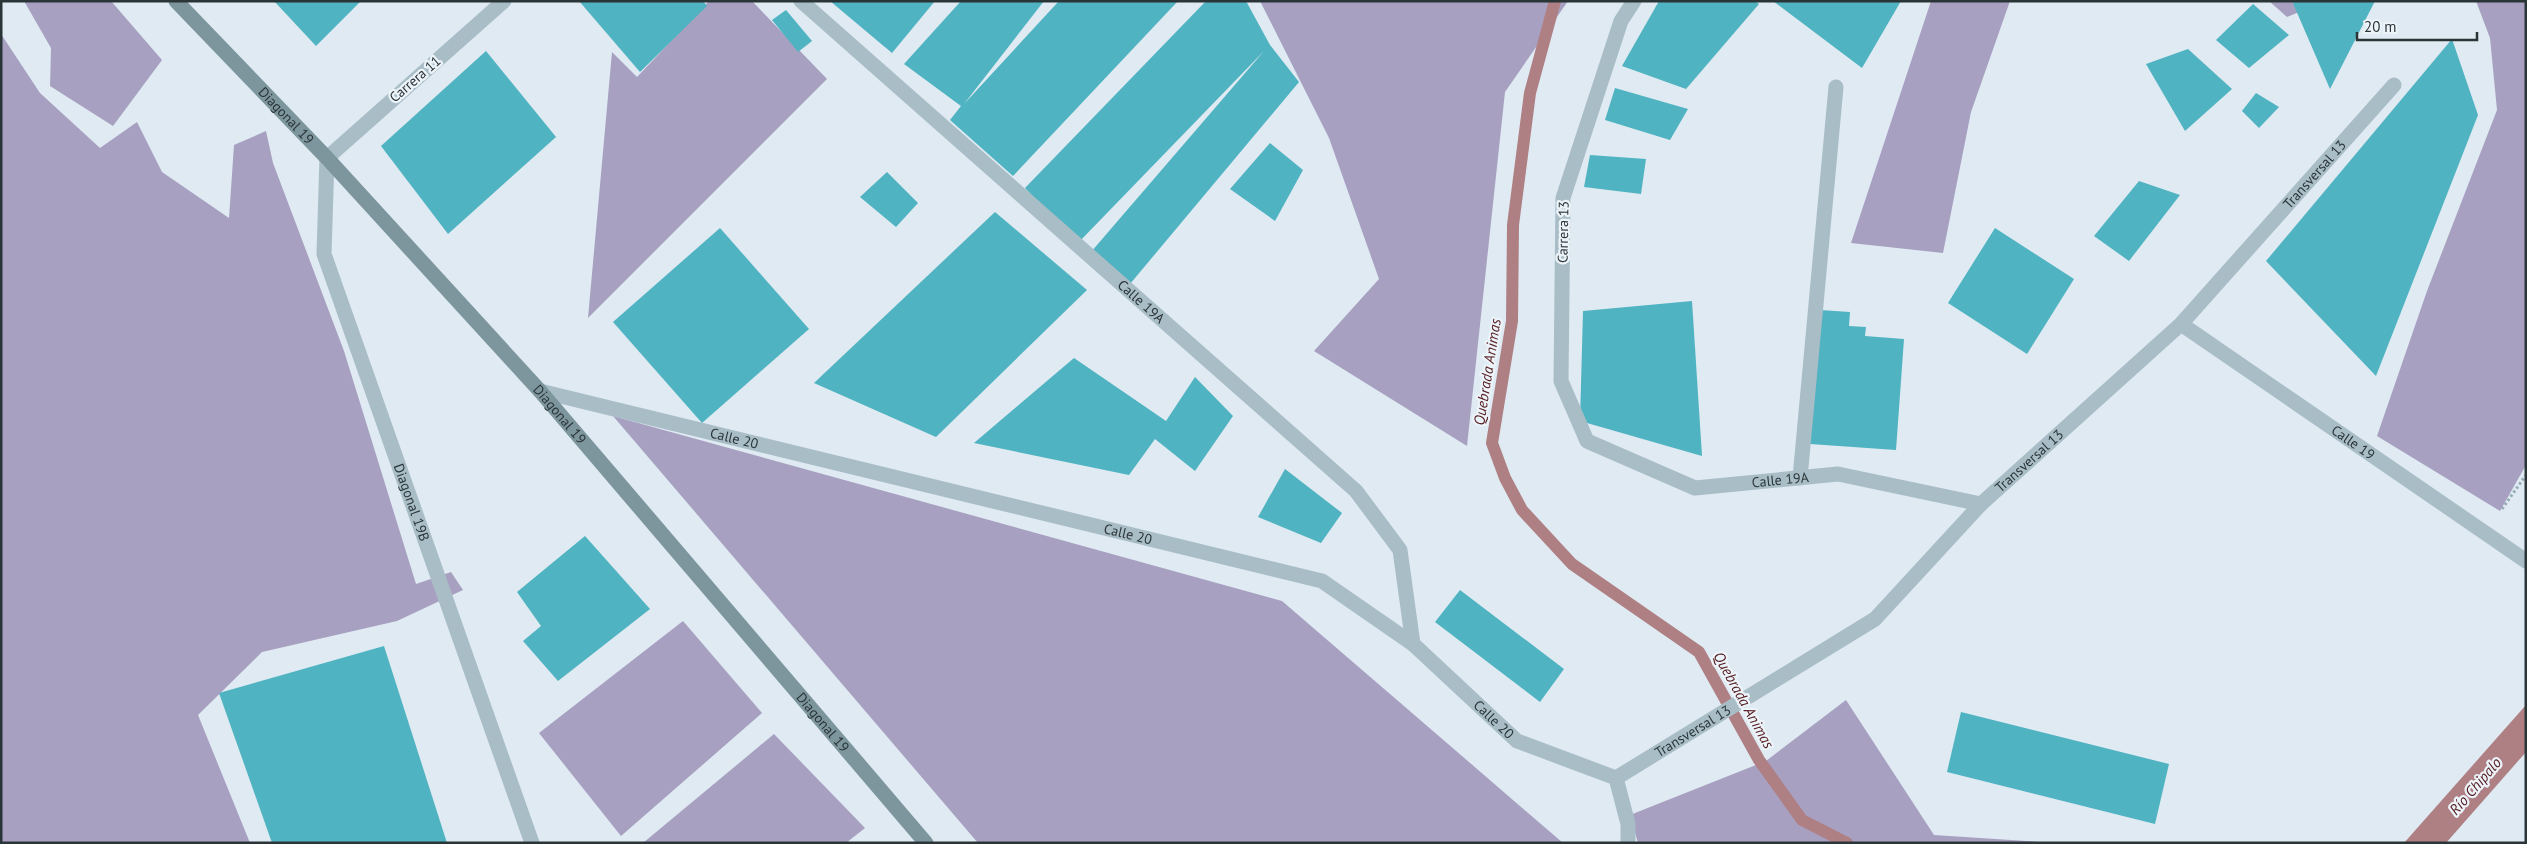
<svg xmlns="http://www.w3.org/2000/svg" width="2527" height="844" viewBox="0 0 2527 844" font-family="'PT Sans',sans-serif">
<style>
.green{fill:#a7a0c1}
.water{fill:#ae7f83}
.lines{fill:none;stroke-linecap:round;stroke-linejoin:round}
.stream{stroke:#ae7f83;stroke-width:12}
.building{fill:#4fb3c1}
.path{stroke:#96acb6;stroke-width:3;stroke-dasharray:2.5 2.5;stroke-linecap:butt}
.lane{stroke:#a9bdc7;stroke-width:15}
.street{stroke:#a9bdc7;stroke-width:15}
.secondary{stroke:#7d969e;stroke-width:15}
.labels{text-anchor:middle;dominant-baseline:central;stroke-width:4.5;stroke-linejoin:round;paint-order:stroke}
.street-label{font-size:14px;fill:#2a3538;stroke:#ecf4fa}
.water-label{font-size:15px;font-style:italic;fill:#582124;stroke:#ecf4fa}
</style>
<rect width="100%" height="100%" fill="#dfeaf2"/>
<g class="green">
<path d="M 24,1 L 111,1 L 162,60 L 113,126 L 50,86 L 51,48 Z"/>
<path d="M 709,1 L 752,1 L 827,79 L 588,318 L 612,52 L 637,77 Z"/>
<path d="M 1260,1 L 1568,1 L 1505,92 L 1467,446 L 1314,351 L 1379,279 L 1329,138 Z"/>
<path d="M 1931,1 L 2010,1 L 1971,112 L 1943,253 L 1851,243 Z"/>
<path d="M 2269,1 L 2326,1 L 2287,17 Z"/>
<path d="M 2476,1 L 2526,1 L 2526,465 L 2500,511 L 2377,436 L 2427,291 L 2497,110 L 2490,38 Z"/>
<path d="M 1,34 L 40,93 L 100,148 L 137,122 L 162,172 L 229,218 L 234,145 L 266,131 L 273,163 L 344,351 L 416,584 L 451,572 L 463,590 L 397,621 L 262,652 L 198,715 L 250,843 L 1,843 Z"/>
<path d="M 613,416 L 1282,601 L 1563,843 L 978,843 Z"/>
<path d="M 683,621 L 762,713 L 621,836 L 539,733 Z"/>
<path d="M 1846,700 L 1934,835 L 2056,843 L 1638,843 L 1630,815 L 1766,761 Z"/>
<path d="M 774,734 L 865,828 L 846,843 L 643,843 Z"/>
</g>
<path class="water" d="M 2526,705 L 2526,752 L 2446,843 L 2404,843 Z"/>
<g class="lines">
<path class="stream" d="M 1555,1 L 1530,93 L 1513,225 L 1512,321 L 1492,443 L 1505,478 L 1522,510 L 1572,564 L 1699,652 L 1759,760 L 1802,820 L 1847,843"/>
</g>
<g class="building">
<path d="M 274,1 L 361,1 L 316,46 Z"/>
<path d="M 579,1 L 703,1 L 707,6 L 640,72 Z"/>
<path d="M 830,1 L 935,1 L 892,53 Z"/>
<path d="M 961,1 L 1044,1 L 964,104 L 1059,1 L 1178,1 L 1013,176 L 950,120 L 961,106 L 904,64 Z"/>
<path d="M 1206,1 L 1246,1 L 1270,45 L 1299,82 L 1130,284 L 1091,252 L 1264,51 L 1077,244 L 1025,188 Z"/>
<path d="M 1659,1 L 1755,1 L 1759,4 L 1686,89 L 1622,66 Z"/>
<path d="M 1773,1 L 1901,1 L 1862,68 Z"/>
<path d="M 2292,1 L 2375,1 L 2330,89 Z"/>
<path d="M 2253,4 L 2289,35 L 2249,68 L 2216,40 Z"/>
<path d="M 786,10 L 812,41 L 798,52 L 772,20 Z"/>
<path d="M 2452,39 L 2478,115 L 2376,376 L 2266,261 Z"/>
<path d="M 2188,49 L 2232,89 L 2185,131 L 2146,64 Z"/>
<path d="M 486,51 L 556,137 L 448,234 L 381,146 Z"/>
<path d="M 1615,88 L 1688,109 L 1670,140 L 1605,120 Z"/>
<path d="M 2256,93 L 2279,107 L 2259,128 L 2242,111 Z"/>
<path d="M 1270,143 L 1303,170 L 1275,221 L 1230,189 Z"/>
<path d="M 1590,155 L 1646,159 L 1641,194 L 1584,187 Z"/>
<path d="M 887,172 L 918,203 L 896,227 L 860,197 Z"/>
<path d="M 2139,181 L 2180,195 L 2129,261 L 2094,236 Z"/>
<path d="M 995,212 L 1087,290 L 936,437 L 814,383 Z"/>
<path d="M 720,228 L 809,329 L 702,423 L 613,322 Z"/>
<path d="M 1995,228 L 2074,279 L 2027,354 L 1948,303 Z"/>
<path d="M 1692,301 L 1702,456 L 1580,421 L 1583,311 Z"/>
<path d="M 1820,310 L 1850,312 L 1849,326 L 1866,327 L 1865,336 L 1904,339 L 1896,450 L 1810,444 Z"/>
<path d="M 1074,358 L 1166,421 L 1195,377 L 1233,416 L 1195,471 L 1155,439 L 1129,475 L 974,443 Z"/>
<path d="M 1285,469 L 1342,513 L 1321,543 L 1258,517 Z"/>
<path d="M 585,536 L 650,609 L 558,681 L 523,641 L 541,626 L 517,592 Z"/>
<path d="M 1460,590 L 1564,669 L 1540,702 L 1435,622 Z"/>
<path d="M 384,646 L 447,843 L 272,843 L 219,693 Z"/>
<path d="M 1961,712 L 2169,764 L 2155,824 L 1947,772 Z"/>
</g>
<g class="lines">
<path class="path" d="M 2502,509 L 2526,475"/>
<path class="lane" id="s1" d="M 2181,324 L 2526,561"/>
<g class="street">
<path id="s2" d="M 504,1 L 327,158 L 324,254 L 532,843"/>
<path id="s3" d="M 801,1 L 1356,491 L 1400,550 L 1413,644"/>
<path id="s4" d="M 1634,1 L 1621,21 L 1563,198 L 1561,381 L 1587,441 L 1695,488 L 1838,474 L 1981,504"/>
<path id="s5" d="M 540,391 L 1322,581 L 1413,644 L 1517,741 L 1616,778 L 1628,824 L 1628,843"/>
<path d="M 1800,478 L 1836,87"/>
<path id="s6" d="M 1616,778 L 1875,619 L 1981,504 L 2181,324 L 2394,85"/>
</g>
<path class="secondary" id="s7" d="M 176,1 L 327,158 L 540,391 L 926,843"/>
</g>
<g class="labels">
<g class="street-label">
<text transform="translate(415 79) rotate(-41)">Carrera 11</text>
<text stroke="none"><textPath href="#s7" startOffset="159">Diagonal 19</textPath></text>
<text stroke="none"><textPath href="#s6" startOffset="930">Transversal 13</textPath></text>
<text transform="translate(1563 232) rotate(-89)">Carrera 13</text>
<text stroke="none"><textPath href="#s3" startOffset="454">Calle 19A</textPath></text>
<text stroke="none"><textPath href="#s7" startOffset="564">Diagonal 19</textPath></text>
<text stroke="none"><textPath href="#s5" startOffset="200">Calle 20</textPath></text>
<text stroke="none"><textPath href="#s1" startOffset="209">Calle 19</textPath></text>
<text stroke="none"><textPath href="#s6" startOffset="525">Transversal 13</textPath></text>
<text stroke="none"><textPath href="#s4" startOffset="662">Calle 19A</textPath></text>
<text stroke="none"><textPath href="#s2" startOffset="596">Diagonal 19B</textPath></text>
<text stroke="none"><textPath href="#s5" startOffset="605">Calle 20</textPath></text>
<text stroke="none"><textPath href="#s5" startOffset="1026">Calle 20</textPath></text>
<text stroke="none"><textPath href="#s7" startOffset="969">Diagonal 19</textPath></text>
<text stroke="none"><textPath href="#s6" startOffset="90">Transversal 13</textPath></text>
</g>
<g class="water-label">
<text transform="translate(1487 372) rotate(-81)">Quebrada Animas</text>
<text transform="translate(1744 700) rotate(61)">Quebrada Animas</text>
<text transform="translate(2475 786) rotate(-49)">Río Chipalo</text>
</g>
</g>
<rect width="2527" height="844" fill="none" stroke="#2a3538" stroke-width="5"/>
<path d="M2357 32v8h120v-8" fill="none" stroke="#2a3538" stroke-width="2.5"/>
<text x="2364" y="32" font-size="15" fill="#2a3538" stroke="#ecf4fa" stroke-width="4" paint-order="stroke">20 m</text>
</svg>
